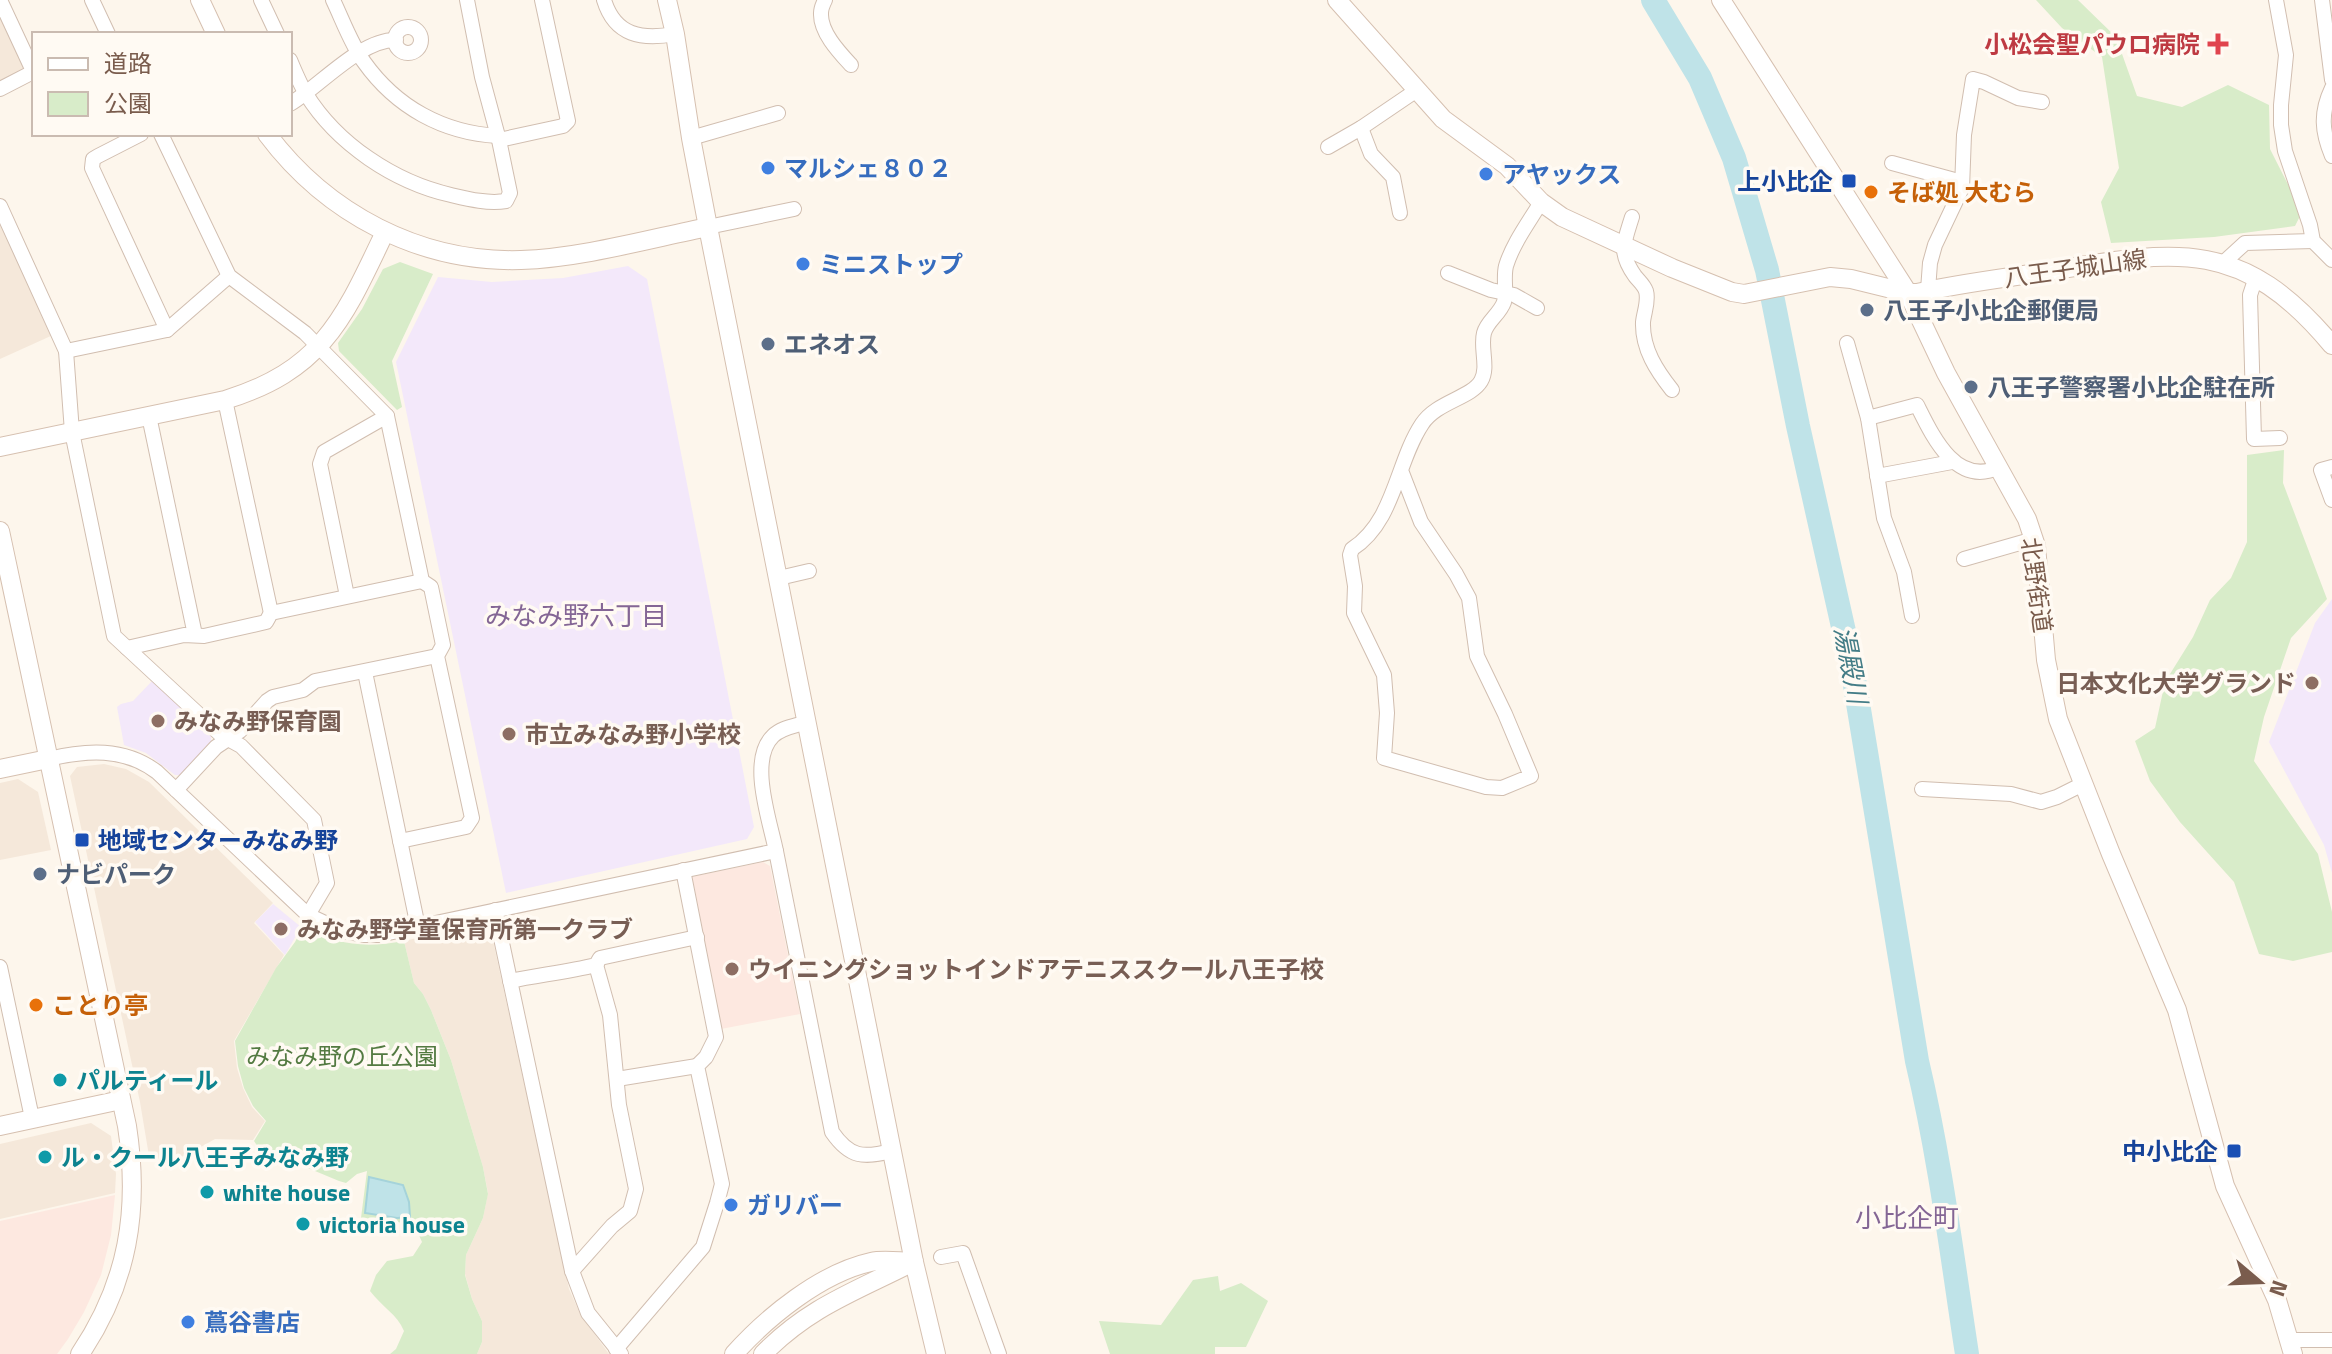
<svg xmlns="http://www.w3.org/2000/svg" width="2332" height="1354" viewBox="0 0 2332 1354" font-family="'Titillium Web','Noto Sans JP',sans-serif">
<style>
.residential{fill:#f5e8da}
.commercial{fill:#fde8e0}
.education{fill:#f3e8fa}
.green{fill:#d8ecc9}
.water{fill:#bfe3e8;stroke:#a5d3da;stroke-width:2}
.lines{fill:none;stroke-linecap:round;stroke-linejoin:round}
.river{stroke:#bfe3e8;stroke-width:24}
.street-casing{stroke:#d1beb0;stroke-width:16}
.secondary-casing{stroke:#d6c0b0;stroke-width:20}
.street{stroke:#fff;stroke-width:14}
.secondary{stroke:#fff;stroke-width:18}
.health-dot{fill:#e0444e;stroke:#fffaf3;stroke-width:3}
.shop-dot{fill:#3f7fe0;stroke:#fffaf3;stroke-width:3}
.transit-dot{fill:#1a4fb4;stroke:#fffaf3;stroke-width:3}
.food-dot{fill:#e8710a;stroke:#fffaf3;stroke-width:3}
.service-dot{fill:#5c6f8a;stroke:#fffaf3;stroke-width:3}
.education-dot{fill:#8d6e63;stroke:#fffaf3;stroke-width:3}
.culture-dot{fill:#0f9aa8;stroke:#fffaf3;stroke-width:3}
.labels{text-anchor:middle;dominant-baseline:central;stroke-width:7;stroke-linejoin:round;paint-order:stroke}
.health-label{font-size:24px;font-weight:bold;fill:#be3a42;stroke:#fffaf3;text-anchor:end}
.shop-label{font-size:24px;font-weight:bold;fill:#366cbe;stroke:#fffaf3;text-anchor:start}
.transit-label{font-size:24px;font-weight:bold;fill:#164399;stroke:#fffaf3;text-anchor:end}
.food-label{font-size:24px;font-weight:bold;fill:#c56008;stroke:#fffaf3;text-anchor:start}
.street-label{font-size:24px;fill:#7a5c4d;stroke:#fffaf3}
.service-label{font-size:24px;font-weight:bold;fill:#4e5e75;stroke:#fffaf3;text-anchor:start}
.education-label{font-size:24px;font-weight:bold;fill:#785e54;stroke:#fffaf3;text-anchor:start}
.park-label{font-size:24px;fill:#537a41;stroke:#fffaf3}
.culture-label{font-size:24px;font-weight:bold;fill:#0d838f;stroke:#fffaf3;text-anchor:start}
.neighbourhood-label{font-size:26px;fill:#846695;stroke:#fffaf3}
.water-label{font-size:26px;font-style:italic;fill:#437c86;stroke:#fffaf3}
</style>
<rect width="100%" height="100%" fill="#fdf6ec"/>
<g class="residential">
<path d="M 0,14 L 25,67 L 22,73 L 0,82 Z"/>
<path d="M 0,220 L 53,335 L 0,359 Z"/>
<path d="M 104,764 L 126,769 L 149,782 L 273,903 L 254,923 L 284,955 L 234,1041 L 237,1068 L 243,1088 L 252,1107 L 265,1121 L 253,1140 L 215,1139 L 185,1156 L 150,1162 L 140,1102 L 70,776 L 77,767 Z"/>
<path d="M 18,779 L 38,792 L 51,850 L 0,860 L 0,783 Z"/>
<path d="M 480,924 L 490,927 L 569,1289 L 580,1314 L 609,1354 L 477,1354 L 482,1342 L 482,1321 L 472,1299 L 465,1274 L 466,1255 L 483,1218 L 488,1193 L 483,1167 L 451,1060 L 431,1010 L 423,994 L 414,983 L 404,941 Z"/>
<path d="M 91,1123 L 111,1136 L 116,1174 L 115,1193 L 0,1219 L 0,1144 Z"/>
</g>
<g class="commercial">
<path d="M 763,862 L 770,866 L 800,1014 L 721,1029 L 691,877 Z"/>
<path d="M 115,1195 L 111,1235 L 101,1275 L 84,1312 L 68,1339 L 57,1354 L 0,1354 L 0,1221 Z"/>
</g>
<g class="education">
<path d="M 628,266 L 647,279 L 754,827 L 747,839 L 506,893 L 396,362 L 438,277 L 492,282 L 563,278 Z"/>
<path d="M 2332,599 L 2332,873 L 2324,845 L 2269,742 L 2315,623 Z"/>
<path d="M 154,679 L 211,734 L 211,742 L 180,775 L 175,775 L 146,753 L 124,745 L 117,707 L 121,704 L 133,701 Z"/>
<path d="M 273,904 L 301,927 L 285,955 L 255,922 Z"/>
</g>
<g class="green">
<path d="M 2036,0 L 2078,0 L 2116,37 L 2137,96 L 2182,107 L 2228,85 L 2269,105 L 2270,149 L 2302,212 L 2295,226 L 2214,237 L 2111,243 L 2101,202 L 2119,168 L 2102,57 L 2062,28 Z"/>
<path d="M 400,262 L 433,274 L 392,361 L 402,407 L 397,410 L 339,351 L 338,343 L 362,309 L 383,269 Z"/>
<path d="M 2284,450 L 2283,483 L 2327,599 L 2291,638 L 2264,717 L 2254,761 L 2318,854 L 2332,912 L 2332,952 L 2293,961 L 2259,954 L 2234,882 L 2180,822 L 2150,781 L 2135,741 L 2155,728 L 2165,682 L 2193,637 L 2210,600 L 2231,578 L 2247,542 L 2247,455 Z"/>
<path d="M 304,925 C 338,946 365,948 404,941 L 414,983 L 423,994 L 431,1010 L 451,1060 L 483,1167 L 488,1194 L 483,1218 L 466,1255 L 465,1275 L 472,1299 L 482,1321 L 482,1342 L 477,1354 L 390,1354 L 396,1349 L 404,1331 C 397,1314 382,1307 370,1291 L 376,1275 L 387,1261 L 413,1256 L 422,1242 L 414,1224 L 361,1218 L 367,1171 L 357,1174 L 346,1183 L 339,1181 L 279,1156 L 269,1157 L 262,1153 L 254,1141 L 266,1121 L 253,1106 L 244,1088 L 238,1066 L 235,1041 L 276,968 L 295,942 Z"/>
<path d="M 1218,1276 L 1220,1291 L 1241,1283 L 1268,1301 L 1246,1347 L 1215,1347 L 1215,1354 L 1110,1354 L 1099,1321 L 1161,1325 L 1193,1280 Z"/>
</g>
<path class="water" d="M 369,1177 L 403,1185 L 409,1202 L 410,1217 L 397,1218 L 365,1213 Z"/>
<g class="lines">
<path class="river" d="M 1653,0 L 1700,78 L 1734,158 L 1767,270 L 1798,426 L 1852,667 L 1917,1061 C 1940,1158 1952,1256 1967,1354"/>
<g class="street-casing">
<g id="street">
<path d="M 0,0 L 34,73"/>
<path d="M 92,0 L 108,34"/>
<path d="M 261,0 L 277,34"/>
<path d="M 333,0 C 343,21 351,44 364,62 C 396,107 443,133 498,136"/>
<path d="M 604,0 C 615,36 642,40 675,34"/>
<path d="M 825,0 C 823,4 821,9 821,13 C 820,32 839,52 851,65"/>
<path d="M 2276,0 L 2286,55 L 2281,105 L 2281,125 L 2285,151 L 2310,225 L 2313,241 L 2332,260"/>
<path d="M 2322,0 L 2332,80"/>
<circle cx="408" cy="40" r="13"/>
<path d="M 290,60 C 295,72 300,84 306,94 C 337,144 394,182 451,195 C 468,199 488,204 506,201 L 510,193 L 499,140 L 482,77 L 467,0"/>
<path d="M 2332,88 C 2320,113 2322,132 2332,156"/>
<path d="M 0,89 L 33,72"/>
<path d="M 290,104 C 320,86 361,39 396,40"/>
<path d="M 1361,128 L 1371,154 L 1393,177 L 1400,213"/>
<path d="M 141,134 L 98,156 L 93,159 L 92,168 L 167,330"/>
<path d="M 161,134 L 229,276 L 305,333 L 387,416 L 422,581 L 431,587 L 443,645 L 437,656 L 472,818 L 466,827 L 400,841"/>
<path d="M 691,138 L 778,113"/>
<path d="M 499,140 L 563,126 L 568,121 L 542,0"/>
<path d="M 1328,147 L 1361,128 L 1417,90"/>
<path d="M 1892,163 L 1962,182"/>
<path d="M 0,206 L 66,351 L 72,432 L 114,636 L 221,735 L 241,746 L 314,820 L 327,883 L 308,915"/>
<path d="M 1632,217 C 1624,243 1618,252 1635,276 C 1639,281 1644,285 1646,291 C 1649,301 1644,312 1643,322 C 1642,349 1657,371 1672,390"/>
<path d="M 708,227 L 794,209"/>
<path d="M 2222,264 L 2245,243 L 2313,241"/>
<path d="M 1448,273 L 1491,290 L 1514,295 L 1537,308"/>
<path d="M 2256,277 L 2250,295 L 2254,439 L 2280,438"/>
<path d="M 1928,290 L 1930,263 L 1935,245 L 1962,188 L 1964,135 L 1973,79 L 1984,82 L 2018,98 L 2042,102"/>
<path d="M 1847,343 L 1868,418 L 1884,518 L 1904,572 L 1912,616"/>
<path d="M 66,351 L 167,330 L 229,276"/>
<path d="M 225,400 L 271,613"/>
<path d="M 149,416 L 195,635"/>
<path d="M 1868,418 L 1917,405 C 1932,435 1956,488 1999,467"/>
<path d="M 2332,467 L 2321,470 L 2332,500"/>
<path d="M 1402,473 L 1421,522 L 1456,574 L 1469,598 L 1477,656 L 1505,714 L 1531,776 L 1502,788 L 1486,787 L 1384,758 L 1387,713 L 1384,675 L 1354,613 L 1355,586 L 1350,555 L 1352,549 C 1395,521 1396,463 1422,424 C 1436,402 1471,398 1481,381 C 1489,367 1480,348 1484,333 C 1487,321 1500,314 1504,302 C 1507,291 1503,278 1506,266 C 1513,243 1529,222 1541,202"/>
<path d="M 1877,476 L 1952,462"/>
<path d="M 1964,559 L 2034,539"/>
<path d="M 779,578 L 809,571"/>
<path d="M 347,596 L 320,464 L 324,452 L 387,416"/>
<path d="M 127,648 L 184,635 L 204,636 L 266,622 L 271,613 L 422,581"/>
<path d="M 365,672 L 418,927"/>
<path d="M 48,759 C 86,750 124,747 157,772 L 308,915 L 342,931 L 364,935 L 379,935 L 776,851 C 770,821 748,760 773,736 C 782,727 796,726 807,722"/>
<path d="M 1922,789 L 2011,794 L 2041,802 L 2057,797 L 2083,784"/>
<path d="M 176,790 L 216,747 L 240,731 L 267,701 L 273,697 L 303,690 L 315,681 L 437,656"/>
<path d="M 776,851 L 832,1132 C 850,1158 863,1158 892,1151"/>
<path d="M 495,910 L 572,1271 L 588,1313 L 621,1354"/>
<path d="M 0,967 L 32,1118"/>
<path d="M 510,981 C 539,975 567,972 596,965 L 600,958 L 697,937"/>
<path d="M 617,1079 L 697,1066"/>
<path d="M 941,1257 L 963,1253 L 999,1354"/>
<path d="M 572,1271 L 612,1226 L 630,1211 L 636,1189 L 619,1105 L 610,1015 L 596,965"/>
<path d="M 2290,1340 L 2332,1340"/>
<path d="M 616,1349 L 703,1247 L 717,1203 L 722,1184 L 697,1066 L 706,1057 L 716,1037 L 683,870"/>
</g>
</g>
<g class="secondary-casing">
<g id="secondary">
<path d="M 200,0 L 216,34"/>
<path d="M 667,0 L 675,34 L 691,138 L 708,227 L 914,1262 L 936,1354"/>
<path d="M 1337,0 L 1443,119 L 1507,166 L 1541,202 L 1562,217 L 1672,268 L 1732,292 L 1744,294 L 1830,277 L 1851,279 L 1908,293 L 1917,293 C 1961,283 2006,278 2050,271 C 2176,250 2242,237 2332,345"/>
<path d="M 1721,0 L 1908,293 L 1946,373 L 2027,519 L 2036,546 L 2046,660 L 2058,719 L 2111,854 L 2177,1010 L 2225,1186 L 2277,1300 L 2293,1354"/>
<path d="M 267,134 C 327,214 420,263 521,260 C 581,258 649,239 708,227"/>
<path d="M 0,447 L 225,400 C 323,370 344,318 385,232"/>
<path d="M 0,531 L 127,1126 C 140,1210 128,1283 80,1354"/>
<path d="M 0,769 L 48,759"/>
<path d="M 0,1126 L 121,1100"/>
<path d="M 734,1354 C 767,1317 821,1273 871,1262 C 884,1259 900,1262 914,1262"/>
<path d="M 763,1354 C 809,1307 854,1292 911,1263"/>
</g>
</g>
<use href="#street" class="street"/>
<use href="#secondary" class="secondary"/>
</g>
<path class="health-dot" d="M2214 32h8v8h8v8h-8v8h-8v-8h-8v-8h8z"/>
<g class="shop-dot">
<circle cx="768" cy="168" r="8"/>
<circle cx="1486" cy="174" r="8"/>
<circle cx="803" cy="264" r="8"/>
<circle cx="731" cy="1205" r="8"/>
<circle cx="188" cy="1322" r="8"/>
</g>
<g class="transit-dot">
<rect x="1841" y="173" width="16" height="16" rx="4"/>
<rect x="74" y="832" width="16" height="16" rx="4"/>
<rect x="2226" y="1143" width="16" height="16" rx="4"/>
</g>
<g class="food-dot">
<circle cx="1871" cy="192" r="8"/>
<circle cx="36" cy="1005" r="8"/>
</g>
<g class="service-dot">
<circle cx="1867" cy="310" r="8"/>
<circle cx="768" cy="344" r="8"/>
<circle cx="1971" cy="387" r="8"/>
<circle cx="40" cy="874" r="8"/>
</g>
<g class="education-dot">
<circle cx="2312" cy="683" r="8"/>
<circle cx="158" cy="721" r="8"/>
<circle cx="509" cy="734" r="8"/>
<circle cx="281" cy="929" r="8"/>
<circle cx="732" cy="969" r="8"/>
</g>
<g class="culture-dot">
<circle cx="60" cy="1080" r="8"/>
<circle cx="45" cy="1157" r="8"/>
<circle cx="207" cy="1192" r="8"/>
<circle cx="303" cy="1224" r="8"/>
</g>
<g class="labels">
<g class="health-label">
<text x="2200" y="44">小松会聖パウロ病院</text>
</g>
<g class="shop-label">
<text x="784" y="168">マルシェ８０２</text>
<text x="1502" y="174">アヤックス</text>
<text x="819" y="264">ミニストップ</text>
<text x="747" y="1205">ガリバー</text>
<text x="204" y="1322">蔦谷書店</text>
</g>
<g class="transit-label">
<text x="1833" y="181">上小比企</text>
<text x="98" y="840" text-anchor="start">地域センターみなみ野</text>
<text x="2218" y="1151">中小比企</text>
</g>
<g class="food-label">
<text x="1887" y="192">そば処 大むら</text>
<text x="52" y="1005">ことり亭</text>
</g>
<g class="street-label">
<text transform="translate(2075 268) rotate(-8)">八王子城山線</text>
<text transform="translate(2037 585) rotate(82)">北野街道</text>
</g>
<g class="service-label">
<text x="1883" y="310">八王子小比企郵便局</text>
<text x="784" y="344">エネオス</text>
<text x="1987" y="387">八王子警察署小比企駐在所</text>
<text x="56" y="874">ナビパーク</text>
</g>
<g class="education-label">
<text x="2296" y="683" text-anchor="end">日本文化大学グランド</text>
<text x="174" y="721">みなみ野保育園</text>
<text x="525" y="734">市立みなみ野小学校</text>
<text x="297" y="929">みなみ野学童保育所第一クラブ</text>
<text x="748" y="969">ウイニングショットインドアテニススクール八王子校</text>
</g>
<g class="park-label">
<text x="342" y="1056">みなみ野の丘公園</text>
</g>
<g class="culture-label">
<text x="76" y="1080">パルティール</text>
<text x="61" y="1157">ル・クール八王子みなみ野</text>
<text x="223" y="1192">white house</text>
<text x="319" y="1224">victoria house</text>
</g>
<g class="neighbourhood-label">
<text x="576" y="615">みなみ野六丁目</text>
<text x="1907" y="1217">小比企町</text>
</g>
<g class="water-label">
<text transform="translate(1851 665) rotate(79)">湯殿川</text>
</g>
</g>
<rect x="32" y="32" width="260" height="104" fill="#fffaf3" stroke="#cabbb1" stroke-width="2"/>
<rect x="48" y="58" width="40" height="12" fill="#ffffff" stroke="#cabbb1" stroke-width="2"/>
<text x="104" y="72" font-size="24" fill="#7a5c4d">道路</text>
<rect x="48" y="92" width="40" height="24" fill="#d8ecc9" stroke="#cabbb1" stroke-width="2"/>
<text x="104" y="112" font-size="24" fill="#7a5c4d">公園</text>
<g transform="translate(2260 1282) rotate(109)" stroke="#fffaf3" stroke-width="6" paint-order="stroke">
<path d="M0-6L14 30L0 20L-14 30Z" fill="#7a5c4d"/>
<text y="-12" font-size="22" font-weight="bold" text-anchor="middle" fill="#7a5c4d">N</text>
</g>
</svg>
